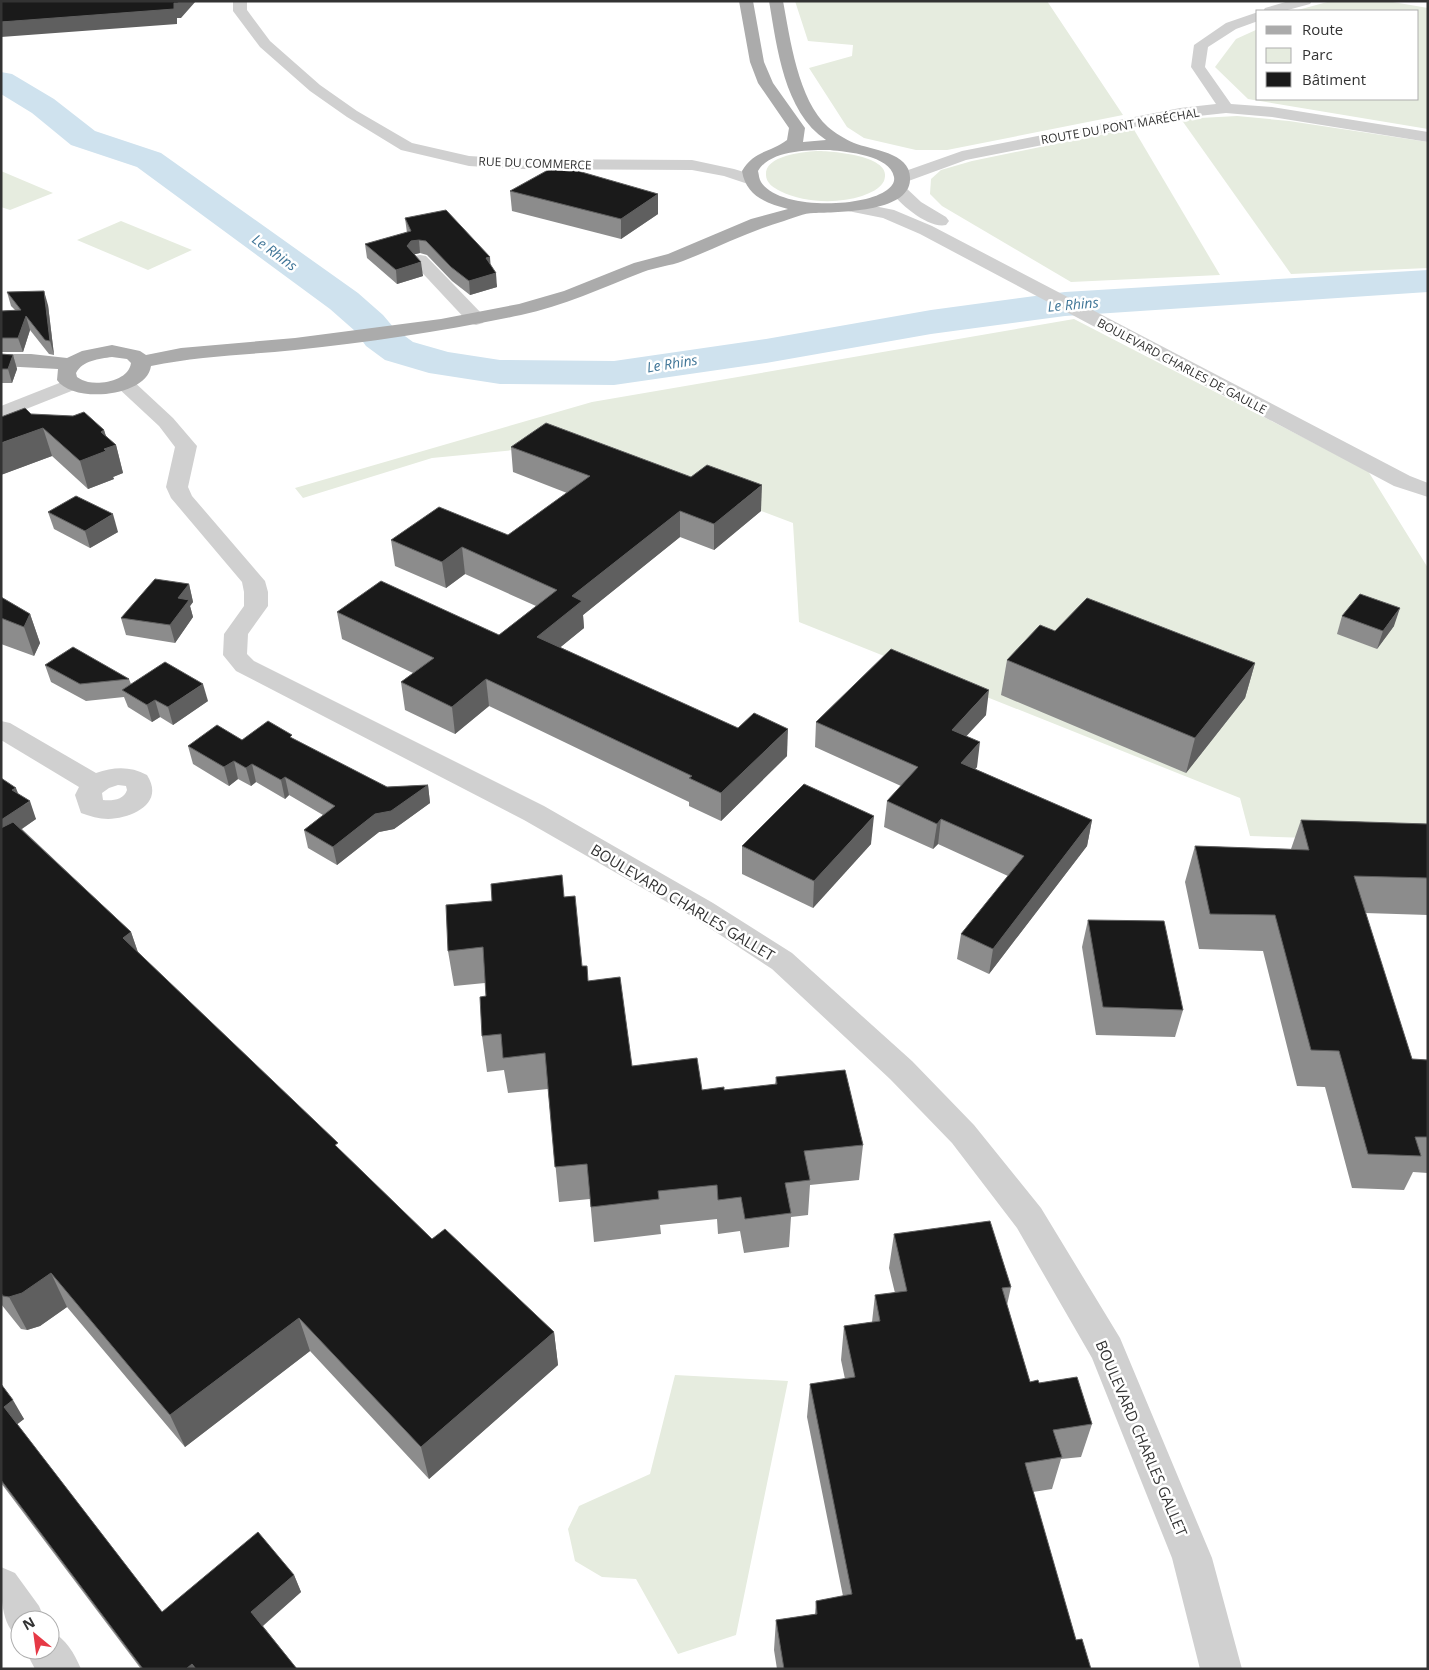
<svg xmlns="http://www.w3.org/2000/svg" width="1429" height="1670" viewBox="0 0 1429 1670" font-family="'Open Sans',sans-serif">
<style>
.green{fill:#e6ecdf}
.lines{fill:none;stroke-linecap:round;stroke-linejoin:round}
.river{fill:#cfe2ee;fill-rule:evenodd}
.minor{fill:#d0d0d0;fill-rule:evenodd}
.major{fill:#ababab;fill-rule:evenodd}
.wall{fill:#8c8c8c}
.shaded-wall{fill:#5f5f5f}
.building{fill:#1a1a1a;stroke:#5f5f5f}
.labels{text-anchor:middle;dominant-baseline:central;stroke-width:5;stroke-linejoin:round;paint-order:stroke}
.far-street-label{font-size:12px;fill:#333;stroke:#fff}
.far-water-label{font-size:14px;font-style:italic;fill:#3f7597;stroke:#fff}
.street-label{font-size:15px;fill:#333;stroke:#fff}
</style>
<rect width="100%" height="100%" fill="#fff"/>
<g class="green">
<path d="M 795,1 L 1047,1 L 1123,115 L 947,150 L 916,150 L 864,138 L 847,127 L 809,68 L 852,56 L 853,45 L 808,41 Z"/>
<path d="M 1331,1 L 1387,1 L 1428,8 L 1428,129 L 1248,99 L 1215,67 L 1236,39 L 1258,29 L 1258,99 L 1418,99 L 1418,11 L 1294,11 Z"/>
<path d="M 1237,116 L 1289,121 L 1428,142 L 1428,268 L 1291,274 L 1181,119 Z"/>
<path d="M 1133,128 L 1220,275 L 1071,282 L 942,206 L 930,194 L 931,179 L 941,170 L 972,161 Z"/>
<path d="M 816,151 C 830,151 895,155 884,181 C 880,189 870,193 862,196 C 838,204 804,203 780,191 C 774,188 766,183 766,175 C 764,156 802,152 816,151 Z"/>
<path d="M 1,171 L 53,193 L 10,210 L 1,207 Z"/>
<path d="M 121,221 L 192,250 L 148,270 L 77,240 Z"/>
<path d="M 1074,319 L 1368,471 L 1428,568 L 1428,842 L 1250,836 L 1240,798 L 799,622 L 793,523 L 692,485 L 565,445 L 432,458 L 303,498 L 295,488 L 592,402 Z"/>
<path d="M 675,1375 L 788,1381 L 736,1635 L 678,1654 L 636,1579 L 602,1577 L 575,1561 L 568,1529 L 579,1506 L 650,1474 Z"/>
</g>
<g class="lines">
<path class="river" d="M 1,72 L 12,74 L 54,99 L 95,131 L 161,153 L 358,293 L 383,315 L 394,328 L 413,342 L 448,352 L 500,360 L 614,361 L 766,339 L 931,310 L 1065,292 L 1428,270 L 1428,292 L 1065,316 L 931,334 L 766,363 L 614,385 L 500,384 L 429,373 L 385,360 L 366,346 L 355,331 L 330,309 L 137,167 L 71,145 L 32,113 L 1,94 Z"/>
<g class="minor">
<path d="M 233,1 L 247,1 L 247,10 L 270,41 L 320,85 L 357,111 L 412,143 L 469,156 L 517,159 L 692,160 L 734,169 L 757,176 L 759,180 L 757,184 L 751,185 L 724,176 L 692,170 L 517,169 L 469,166 L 401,150 L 347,117 L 310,91 L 260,47 L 233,11 Z"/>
<path d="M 1289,1 L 1312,1 L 1310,4 L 1284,11 L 1263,11 L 1265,8 Z"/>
<path d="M 1258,12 L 1258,21 L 1236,29 L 1208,47 L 1205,67 L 1231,104 L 1272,107 L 1428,132 L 1428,142 L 1272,117 L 1226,113 L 1180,118 L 966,160 L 903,183 L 897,182 L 895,178 L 897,174 L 962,151 L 1180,108 L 1216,104 L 1191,67 L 1194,45 L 1226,23 Z"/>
<path d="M 898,185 L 904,186 L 921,202 L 946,217 L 949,221 L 946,225 C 929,229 899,204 890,190 L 892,186 Z"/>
<path d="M 854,202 L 894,210 L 932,226 L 1410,476 L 1428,483 L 1428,497 L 1394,486 L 920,234 L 883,218 L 848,211 L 845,207 L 848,203 Z"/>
<path d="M 420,255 L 426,256 L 483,315 L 485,319 L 483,323 L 476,325 L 469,323 L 414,264 L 411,260 L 414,256 Z"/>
<path d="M 124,377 L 131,379 L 173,418 L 197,446 L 188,487 L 192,496 L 265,581 L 268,592 L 268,606 L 248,634 L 247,654 L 254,661 L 544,806 L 713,903 L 792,953 L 912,1061 L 974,1125 L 1041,1208 L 1120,1338 L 1212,1558 L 1242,1669 L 1200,1669 L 1172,1558 L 1092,1358 L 1017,1228 L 952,1143 L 890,1079 L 772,969 L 693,917 L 524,820 L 236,671 L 223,655 L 224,634 L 244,606 L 244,592 L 242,582 L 171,498 L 166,487 L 175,447 L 159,426 L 117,387 L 114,383 L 117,379 Z"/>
<path d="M 72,378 L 79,380 L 82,384 L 79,388 L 1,419 L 1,406 Z"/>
<path d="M 1,721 L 10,723 L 96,773 C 114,767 130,766 147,775 C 165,803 133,818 108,819 C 99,819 90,816 81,813 L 75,795 L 79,787 L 1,740 ZM 118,785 L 126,786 L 127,790 C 124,800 112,801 103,800 L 102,793 L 109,788 Z"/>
<path d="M 1,1567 L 15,1573 L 39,1606 L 45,1620 L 20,1620 L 20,1638 C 0,1627 1,1592 1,1567 Z"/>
<path d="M 50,1631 C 66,1638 74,1653 81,1669 L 35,1669 L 25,1650 L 50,1650 Z"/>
</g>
<path class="major" d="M 739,1 L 753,1 L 764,62 L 773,83 L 805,128 L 803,142 L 826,140 C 784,112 777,47 769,1 L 783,1 C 790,38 798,100 828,127 C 835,133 845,139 854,143 C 871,150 912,152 910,180 C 909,213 836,212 814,213 C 804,213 793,218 784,221 C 749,231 717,248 683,261 C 670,266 656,267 643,272 C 602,288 563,306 521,315 C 446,331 371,342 295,350 C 247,355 198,356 151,366 C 147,397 73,404 57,380 L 58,369 L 1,366 L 1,354 L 31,354 L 67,358 L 82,351 L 112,345 L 140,351 L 146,355 L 181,348 L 295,338 L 441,319 L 519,304 L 564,291 L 634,263 L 668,254 L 751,219 L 788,209 C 766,203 746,196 742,171 C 754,150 770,153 787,140 L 789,128 L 758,83 L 750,62 ZM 830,150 C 847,152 890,155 894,177 C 895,182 892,186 887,190 C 863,208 779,210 761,182 C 759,179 759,175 758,171 C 770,150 809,150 830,150 ZM 112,357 L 127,359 L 131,363 C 129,380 102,385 88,382 C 84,381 80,379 77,377 L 76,373 C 83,360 99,359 112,357 Z"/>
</g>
<g class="wall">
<path d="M 510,191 L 658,194 L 658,214 L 621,239 L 512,211 Z"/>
<path d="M 405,218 L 491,265 L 497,287 L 470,295 L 452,281 L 427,255 L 420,253 L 414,254 L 423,276 L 397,284 L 367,258 L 365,244 L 407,233 Z"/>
<path d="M 7,292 L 48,305 L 54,355 L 49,354 L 30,330 L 23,352 L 1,352 L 1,311 L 15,310 L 11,306 Z"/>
<path d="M 1,354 L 13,355 L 17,369 L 12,383 L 1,383 Z"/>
<path d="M 31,414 L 104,430 L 106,436 L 116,445 L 123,473 L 113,477 L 114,479 L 88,489 L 52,456 L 3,474 Z"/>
<path d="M 511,447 L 761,511 L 714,550 L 680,537 L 583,615 L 584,628 L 560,647 L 787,756 L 721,821 L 689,806 L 689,802 L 489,706 L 455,734 L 405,710 L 401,682 L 413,673 L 342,639 L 337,612 L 499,635 L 536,606 L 465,574 L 446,588 L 395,566 L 391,540 L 508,535 L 567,493 L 513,472 Z"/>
<path d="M 48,512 L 118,532 L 90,548 L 54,529 Z"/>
<path d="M 189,584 L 193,602 L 190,606 L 193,617 L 175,643 L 126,635 L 121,618 Z"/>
<path d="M 1,597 L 30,614 L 40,643 L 34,656 L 1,644 Z"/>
<path d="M 1342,616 L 1394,626 L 1377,649 L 1337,634 Z"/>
<path d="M 1055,631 L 1255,663 L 1245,698 L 1186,773 L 1001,695 L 1007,660 Z"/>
<path d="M 45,665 L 129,679 L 131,684 L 208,701 L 173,725 L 160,717 L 152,722 L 128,707 L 124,697 L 86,701 L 51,682 Z"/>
<path d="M 986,715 L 966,736 L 977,767 L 975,769 L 1092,820 L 1087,846 L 989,974 L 957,959 L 961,934 L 1008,876 L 938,844 L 933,849 L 884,827 L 887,801 L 901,786 L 815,747 L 816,722 Z"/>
<path d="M 293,739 L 387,787 L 428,785 L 430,803 L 394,829 L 379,832 L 337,865 L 308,848 L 304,830 L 323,815 L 289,795 L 285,799 L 256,782 L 251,786 L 238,779 L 229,786 L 193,764 L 188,746 L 242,740 Z"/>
<path d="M 1,778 L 18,794 L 36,819 L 22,829 L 131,932 L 138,952 L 339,1149 L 432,1239 L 554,1332 L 558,1365 L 429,1479 L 310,1351 L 185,1447 L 67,1307 L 40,1326 L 27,1330 L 21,1329 L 1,1304 Z"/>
<path d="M 1301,820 L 1428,824 L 1428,915 L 1365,913 L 1412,1059 L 1428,1060 L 1428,1173 L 1413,1172 L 1404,1190 L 1352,1188 L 1325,1087 L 1297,1086 L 1263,951 L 1199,949 L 1185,882 L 1195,846 L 1291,849 Z"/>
<path d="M 871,844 L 813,908 L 742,874 L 742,846 Z"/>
<path d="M 564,897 L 582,966 L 588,981 L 632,1066 L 702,1090 L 724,1090 L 775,1085 L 776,1077 L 863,1145 L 859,1180 L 810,1185 L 808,1215 L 791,1217 L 789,1247 L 744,1253 L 740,1231 L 718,1234 L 717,1219 L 660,1225 L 661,1234 L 594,1242 L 590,1199 L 559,1202 L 548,1089 L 508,1093 L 504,1070 L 487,1072 L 482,1036 L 486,996 L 485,983 L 454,986 L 448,951 Z"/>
<path d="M 1088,920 L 1183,1010 L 1175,1037 L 1096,1035 L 1082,947 Z"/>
<path d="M 894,1234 L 1011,1287 L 1007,1305 L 1030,1382 L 1039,1383 L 1092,1424 L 1081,1457 L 1061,1459 L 1052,1489 L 1033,1492 L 1076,1640 L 1091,1669 L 777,1669 L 774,1650 L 776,1620 L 815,1614 L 816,1601 L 843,1596 L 807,1417 L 810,1384 L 845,1379 L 841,1360 L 844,1326 L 872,1322 L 875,1295 L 895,1293 L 889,1268 Z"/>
<path d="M 1,1384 L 24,1419 L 17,1424 L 162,1612 L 294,1575 L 301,1592 L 263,1626 L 297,1669 L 141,1669 L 1,1483 Z"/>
</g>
<g class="shaded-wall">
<path d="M 179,1 L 196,1 L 181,18 L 177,18 L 177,24 L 1,37 L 1,22 L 174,3 Z"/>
<path d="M 658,194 L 658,214 L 621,239 L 621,219 Z"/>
<path d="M 419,240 L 420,253 L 412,255 L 407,246 L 411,241 Z"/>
<path d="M 490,257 L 491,271 L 486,258 Z"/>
<path d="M 421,262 L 423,276 L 397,284 L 396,270 Z"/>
<path d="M 496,273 L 497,287 L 470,295 L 469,281 Z"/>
<path d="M 44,291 L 48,305 L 54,355 L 50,341 Z"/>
<path d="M 26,316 L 30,330 L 23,352 L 18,338 Z"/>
<path d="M 13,355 L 17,369 L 12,383 L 8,369 Z"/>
<path d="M 43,428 L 52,456 L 1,475 L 1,443 Z"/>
<path d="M 104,430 L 109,447 L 116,445 L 123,473 L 113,477 L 114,479 L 88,489 L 80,461 L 101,432 Z"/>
<path d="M 762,485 L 761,511 L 714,550 L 714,524 Z"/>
<path d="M 680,511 L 680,537 L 583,615 L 584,628 L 540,664 L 537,637 L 572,596 Z"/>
<path d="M 113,514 L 118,532 L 90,548 L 85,531 Z"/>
<path d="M 462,547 L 465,574 L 446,588 L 442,562 Z"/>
<path d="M 189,584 L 193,602 L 190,606 L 193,617 L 175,643 L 170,625 L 178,598 Z"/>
<path d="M 1400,608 L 1394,626 L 1377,649 L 1383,631 Z"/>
<path d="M 30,614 L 40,643 L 34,656 L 24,627 Z"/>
<path d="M 1255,663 L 1245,698 L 1186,773 L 1195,738 Z"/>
<path d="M 486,679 L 489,706 L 455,734 L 452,707 Z"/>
<path d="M 203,684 L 208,701 L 173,725 L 168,707 Z"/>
<path d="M 989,690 L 986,715 L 949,755 L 952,730 Z"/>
<path d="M 155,700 L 160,717 L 152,722 L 147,705 Z"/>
<path d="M 788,729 L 787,756 L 721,821 L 721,793 Z"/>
<path d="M 980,742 L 977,767 L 958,788 L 961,763 Z"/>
<path d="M 234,761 L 238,779 L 229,786 L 224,767 Z"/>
<path d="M 252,764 L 256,782 L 251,786 L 246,768 Z"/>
<path d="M 285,777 L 289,795 L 285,799 L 281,780 Z"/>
<path d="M 428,785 L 430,803 L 394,829 L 379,832 L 337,865 L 333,847 L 375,814 Z"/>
<path d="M 16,788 L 23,806 L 30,801 L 36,819 L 1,843 L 1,820 L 12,790 Z"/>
<path d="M 874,816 L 871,844 L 813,908 L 814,881 Z"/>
<path d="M 941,819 L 938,844 L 933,849 L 937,824 Z"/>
<path d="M 1092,820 L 1087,846 L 989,974 L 993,949 Z"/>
<path d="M 131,932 L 143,968 L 123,938 Z"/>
<path d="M 51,1273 L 67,1307 L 40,1326 L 27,1330 L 9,1297 Z"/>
<path d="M 299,1318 L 310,1351 L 185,1447 L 170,1415 Z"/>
<path d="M 554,1332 L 558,1365 L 429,1479 L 421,1447 Z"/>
<path d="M 13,1400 L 24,1419 L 15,1426 L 4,1407 Z"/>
<path d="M 294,1575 L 301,1592 L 259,1629 L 251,1612 Z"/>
<path d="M 192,1664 L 195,1669 L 186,1669 Z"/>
</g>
<g class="building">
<path d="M 1,1 L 179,1 L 178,3 L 174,3 L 174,9 L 1,22 Z"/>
<path d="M 557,165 L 658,194 L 621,219 L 510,191 Z"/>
<path d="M 446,210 L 490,257 L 486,258 L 496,273 L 469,281 L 451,267 L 426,241 L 419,240 L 411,241 L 407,246 L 421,262 L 396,270 L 365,244 L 411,231 L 405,218 Z"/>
<path d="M 44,291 L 50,341 L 45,340 L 26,316 L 18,338 L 1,338 L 1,311 L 21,310 L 7,292 Z"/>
<path d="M 1,354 L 13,355 L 8,369 L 1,369 Z"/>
<path d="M 25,408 L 31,414 L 73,416 L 84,412 L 104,430 L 101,432 L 116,445 L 104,449 L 106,451 L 80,461 L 43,428 L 1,443 L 1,417 Z"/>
<path d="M 546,423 L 691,477 L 707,465 L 762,485 L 714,524 L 680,511 L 572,596 L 582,601 L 537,637 L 738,728 L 754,713 L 788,729 L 721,793 L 689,778 L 692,776 L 486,679 L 452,707 L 401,682 L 434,658 L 337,612 L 381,581 L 499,635 L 557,590 L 462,547 L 442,562 L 391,540 L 439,507 L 508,535 L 590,476 L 511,447 Z"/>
<path d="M 76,496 L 113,514 L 85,531 L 48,512 Z"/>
<path d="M 155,579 L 189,584 L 178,598 L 189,600 L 170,625 L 121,618 Z"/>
<path d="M 1360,594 L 1400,608 L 1383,631 L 1342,616 Z"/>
<path d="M 1,597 L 30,614 L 24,627 L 1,618 Z"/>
<path d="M 1087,598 L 1255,663 L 1195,738 L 1007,660 L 1040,625 L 1055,631 Z"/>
<path d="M 73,647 L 129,679 L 80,684 L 45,665 Z"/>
<path d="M 891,649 L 989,690 L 952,730 L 980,742 L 961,763 L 1092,820 L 993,949 L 961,934 L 1024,856 L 941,819 L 937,824 L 887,801 L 918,767 L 816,722 Z"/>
<path d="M 165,662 L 203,684 L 168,707 L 155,700 L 147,705 L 122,690 Z"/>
<path d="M 268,721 L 292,735 L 290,737 L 387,787 L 428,785 L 391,811 L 375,814 L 333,847 L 304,830 L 335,806 L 285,777 L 281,780 L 252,764 L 246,768 L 234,761 L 224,767 L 188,746 L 217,725 L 242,740 Z"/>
<path d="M 1,778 L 16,788 L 12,790 L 30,801 L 1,820 Z"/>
<path d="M 804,784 L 874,816 L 814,881 L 742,846 Z"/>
<path d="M 1301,820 L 1428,824 L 1428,878 L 1354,876 L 1412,1059 L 1428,1060 L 1428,1137 L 1415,1137 L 1421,1156 L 1368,1154 L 1339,1051 L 1311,1050 L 1275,915 L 1210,914 L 1195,846 L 1309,850 Z"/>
<path d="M 13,822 L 131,932 L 123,938 L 338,1143 L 335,1145 L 432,1239 L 445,1229 L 554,1332 L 421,1447 L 299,1318 L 170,1415 L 51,1273 L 22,1293 L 9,1297 L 3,1296 L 1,1293 L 1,828 Z"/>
<path d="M 562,875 L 564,897 L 575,896 L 582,966 L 587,966 L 588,981 L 620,977 L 632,1066 L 697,1058 L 702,1090 L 724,1087 L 724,1090 L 777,1084 L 776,1077 L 845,1070 L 863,1145 L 804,1151 L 810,1180 L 785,1183 L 791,1213 L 745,1219 L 741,1197 L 718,1200 L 717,1185 L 658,1191 L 659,1199 L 591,1207 L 587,1164 L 555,1167 L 545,1053 L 503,1058 L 501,1034 L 482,1036 L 480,997 L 486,996 L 483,947 L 448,951 L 446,905 L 492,901 L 491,884 Z"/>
<path d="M 1088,920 L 1164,921 L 1183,1010 L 1103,1007 Z"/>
<path d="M 990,1221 L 1011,1287 L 1002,1288 L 1030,1382 L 1038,1380 L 1039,1383 L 1077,1377 L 1092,1424 L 1053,1430 L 1062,1457 L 1025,1463 L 1076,1640 L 1082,1639 L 1091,1669 L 784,1669 L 776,1620 L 817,1614 L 816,1601 L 852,1594 L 810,1384 L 855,1377 L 844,1326 L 880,1321 L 875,1295 L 907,1291 L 894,1234 Z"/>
<path d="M 1,1384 L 13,1400 L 4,1407 L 162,1612 L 258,1532 L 294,1575 L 251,1612 L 297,1669 L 196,1669 L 192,1664 L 186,1669 L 143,1669 L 1,1480 Z"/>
</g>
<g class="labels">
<g class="far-street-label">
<text transform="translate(1120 126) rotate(-10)">ROUTE DU PONT MARÉCHAL</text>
<text transform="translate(535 163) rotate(2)">RUE DU COMMERCE</text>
<text transform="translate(1182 366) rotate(28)">BOULEVARD CHARLES DE GAULLE</text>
</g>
<g class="far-water-label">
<text transform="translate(275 252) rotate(36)">Le Rhins</text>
<text transform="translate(1073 304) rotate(-5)">Le Rhins</text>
<text transform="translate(672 363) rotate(-9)">Le Rhins</text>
</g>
<g class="street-label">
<text transform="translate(683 902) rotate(31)">BOULEVARD CHARLES GALLET</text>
<text transform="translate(1142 1438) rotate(67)">BOULEVARD CHARLES GALLET</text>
</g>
</g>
<rect width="1429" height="1670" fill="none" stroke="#333333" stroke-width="5"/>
<rect x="1256" y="10" width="162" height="90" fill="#ffffff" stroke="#adadad"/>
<rect x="1266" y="26" width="25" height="8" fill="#ababab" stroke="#adadad"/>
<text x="1302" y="35" font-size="15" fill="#333333">Route</text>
<rect x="1266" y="48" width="25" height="15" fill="#e6ecdf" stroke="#adadad"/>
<text x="1302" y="60" font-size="15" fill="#333333">Parc</text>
<rect x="1266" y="72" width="25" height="15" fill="#1a1a1a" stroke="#adadad"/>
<text x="1302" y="85" font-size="15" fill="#333333">Bâtiment</text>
<g transform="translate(35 1635) rotate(331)"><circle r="24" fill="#ffffff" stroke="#adadad"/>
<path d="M0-4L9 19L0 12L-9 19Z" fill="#e63946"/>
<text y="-8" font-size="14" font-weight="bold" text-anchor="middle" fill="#333333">N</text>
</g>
</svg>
